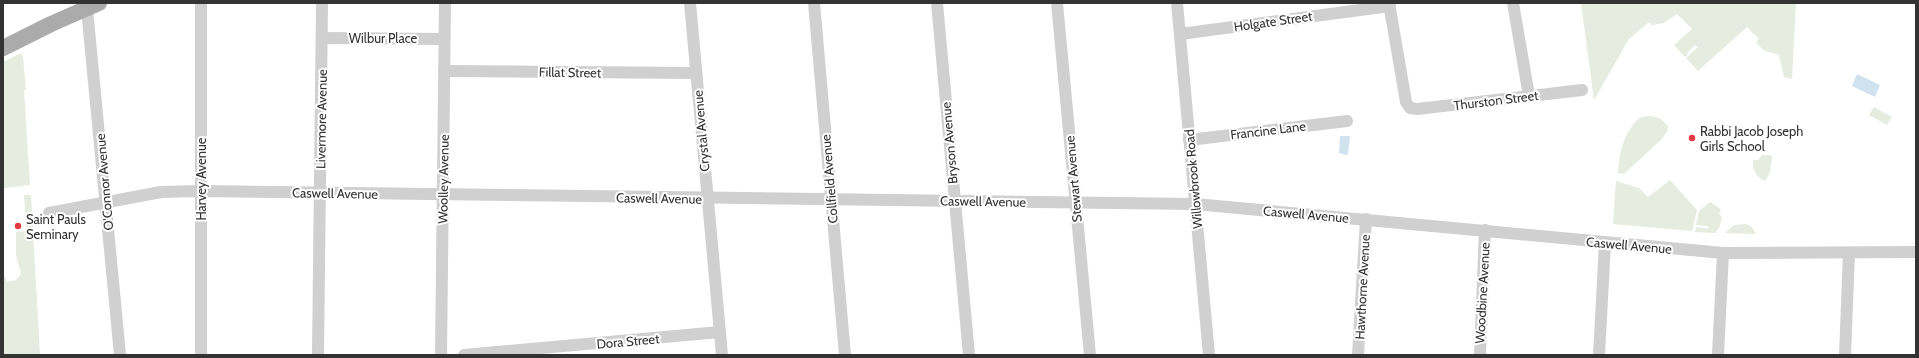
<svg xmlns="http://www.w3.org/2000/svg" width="1919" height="358" viewBox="0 0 1919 358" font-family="Cabin,sans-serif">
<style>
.green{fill:#e6ecdf}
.water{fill:#cfe2ee}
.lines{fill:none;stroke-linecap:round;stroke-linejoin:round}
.minor{stroke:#d0d0d0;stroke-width:12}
.major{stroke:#ababab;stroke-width:16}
.poi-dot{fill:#e63946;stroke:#fff;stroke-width:1.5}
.labels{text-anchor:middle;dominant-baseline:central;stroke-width:4;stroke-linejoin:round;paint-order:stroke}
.street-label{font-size:13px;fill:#333;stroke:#fff}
.poi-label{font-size:13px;fill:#333;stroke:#fff;text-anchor:start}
</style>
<rect width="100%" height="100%" fill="#fff"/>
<g class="green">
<path d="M 1581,3 L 1796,3 L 1792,79 L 1784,77 L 1779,55 L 1763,50 L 1756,42 L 1759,39 L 1747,27 L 1698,71 L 1686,58 L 1698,47 L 1695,45 L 1687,53 L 1688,54 L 1685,57 L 1674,45 L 1692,29 L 1677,14 L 1664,23 L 1652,25 L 1649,22 L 1629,39 L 1594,100 Z"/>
<path d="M 21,53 L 23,57 L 26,90 L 24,90 L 30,185 L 4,188 L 3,202 L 3,62 Z"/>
<path d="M 1874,107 L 1892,117 L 1887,125 L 1869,115 Z"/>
<path d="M 1651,116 L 1661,119 L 1668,126 L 1668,130 L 1662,139 L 1624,174 L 1618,173 C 1619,153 1624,130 1641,117 Z"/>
<path d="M 1762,155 L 1770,155 L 1772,157 L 1770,173 L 1765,181 C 1757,178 1752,169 1753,160 L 1758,160 Z"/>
<path d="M 1670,180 L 1697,210 L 1692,231 L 1613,224 L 1616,181 L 1639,188 L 1648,197 Z"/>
<path d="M 24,195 L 31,195 L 40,355 L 3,355 L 3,278 L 5,277 L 7,282 L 16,280 L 21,274 L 16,255 L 16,232 L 26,231 L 30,227 L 26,227 Z"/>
<path d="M 1710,202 L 1721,209 L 1719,213 L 1722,218 L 1719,228 L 1715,233 L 1695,232 L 1696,227 L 1708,229 L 1708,226 L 1696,225 L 1699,211 Z"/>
<path d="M 1746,224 L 1752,227 L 1756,234 L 1725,233 L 1734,225 Z"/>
</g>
<g class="water">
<path d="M 1857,74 L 1880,85 L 1875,97 L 1852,86 Z"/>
<path d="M 1340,136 L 1350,136 L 1348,154 L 1346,155 L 1339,153 Z"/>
</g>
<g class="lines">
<g class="minor">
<path d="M 690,3 L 722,355"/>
<path d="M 814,3 L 845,355"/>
<path d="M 937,3 L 969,355"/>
<path d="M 1057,3 L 1090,355"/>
<path d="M 1177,3 L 1209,355"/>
<path d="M 1389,3 L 1406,102 L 1410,108 L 1417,109 L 1582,90"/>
<path d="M 1513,3 L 1529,96"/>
<path d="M 87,9 L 120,355"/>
<path d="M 1180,34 L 1390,6"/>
<path d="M 322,38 L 444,39"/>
<path d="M 444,71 L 696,73"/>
<path d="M 1189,140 L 1347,121"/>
<path d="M 49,213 L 161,192 L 200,191 L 1195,204 L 1723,253 L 1916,252"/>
<path d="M 201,355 L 201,3"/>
<path d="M 318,355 L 322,3"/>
<path d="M 441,355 L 445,3"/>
<path d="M 464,355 L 720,332"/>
<path d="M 1358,355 L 1366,219"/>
<path d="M 1480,355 L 1485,230"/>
<path d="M 1599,355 L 1605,243"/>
<path d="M 1718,355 L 1723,253"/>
<path d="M 1845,355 L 1849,253"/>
</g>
<path class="major" d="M 3,48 L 51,24 L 99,3"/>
</g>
<g class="poi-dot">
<circle cx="1692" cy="138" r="4"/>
<circle cx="18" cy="226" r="4"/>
</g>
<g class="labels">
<g class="street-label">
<text transform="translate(1273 21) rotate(-8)">Holgate Street</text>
<text x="383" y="38">Wilbur Place</text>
<text transform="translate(570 72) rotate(1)">Fillat Street</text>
<text transform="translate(1496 100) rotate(-7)">Thurston Street</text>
<text transform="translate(321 119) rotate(-89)">Livermore Avenue</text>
<text transform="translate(1268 130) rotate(-7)">Francine Lane</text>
<text transform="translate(701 131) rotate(-95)">Crystal Avenue</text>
<text transform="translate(949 143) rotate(-95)">Bryson Avenue</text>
<text transform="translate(201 179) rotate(-90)">Harvey Avenue</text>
<text transform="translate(443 179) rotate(-89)">Woolley Avenue</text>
<text transform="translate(829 179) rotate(-95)">Collfield Avenue</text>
<text transform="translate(1073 179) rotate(-95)">Stewart Avenue</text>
<text transform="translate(1193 179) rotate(-95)">Willowbrook Road</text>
<text transform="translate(104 182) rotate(-95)">O'Connor Avenue</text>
<text transform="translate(335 193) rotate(1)">Caswell Avenue</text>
<text transform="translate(659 198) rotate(1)">Caswell Avenue</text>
<text transform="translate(983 201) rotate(1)">Caswell Avenue</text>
<text transform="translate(1306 214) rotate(5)">Caswell Avenue</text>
<text transform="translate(1629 245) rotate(5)">Caswell Avenue</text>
<text transform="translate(1362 287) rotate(-87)">Hawthorne Avenue</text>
<text transform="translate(1482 293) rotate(-87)">Woodbine Avenue</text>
<text transform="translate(628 341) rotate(-5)">Dora Street</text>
</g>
<g class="poi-label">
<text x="1700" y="131">Rabbi Jacob Joseph<tspan x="1700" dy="15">Girls School</tspan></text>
<text x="26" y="219">Saint Pauls<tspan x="26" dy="15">Seminary</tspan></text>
</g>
</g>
<rect width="1919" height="358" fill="none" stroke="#333333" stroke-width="8"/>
</svg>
